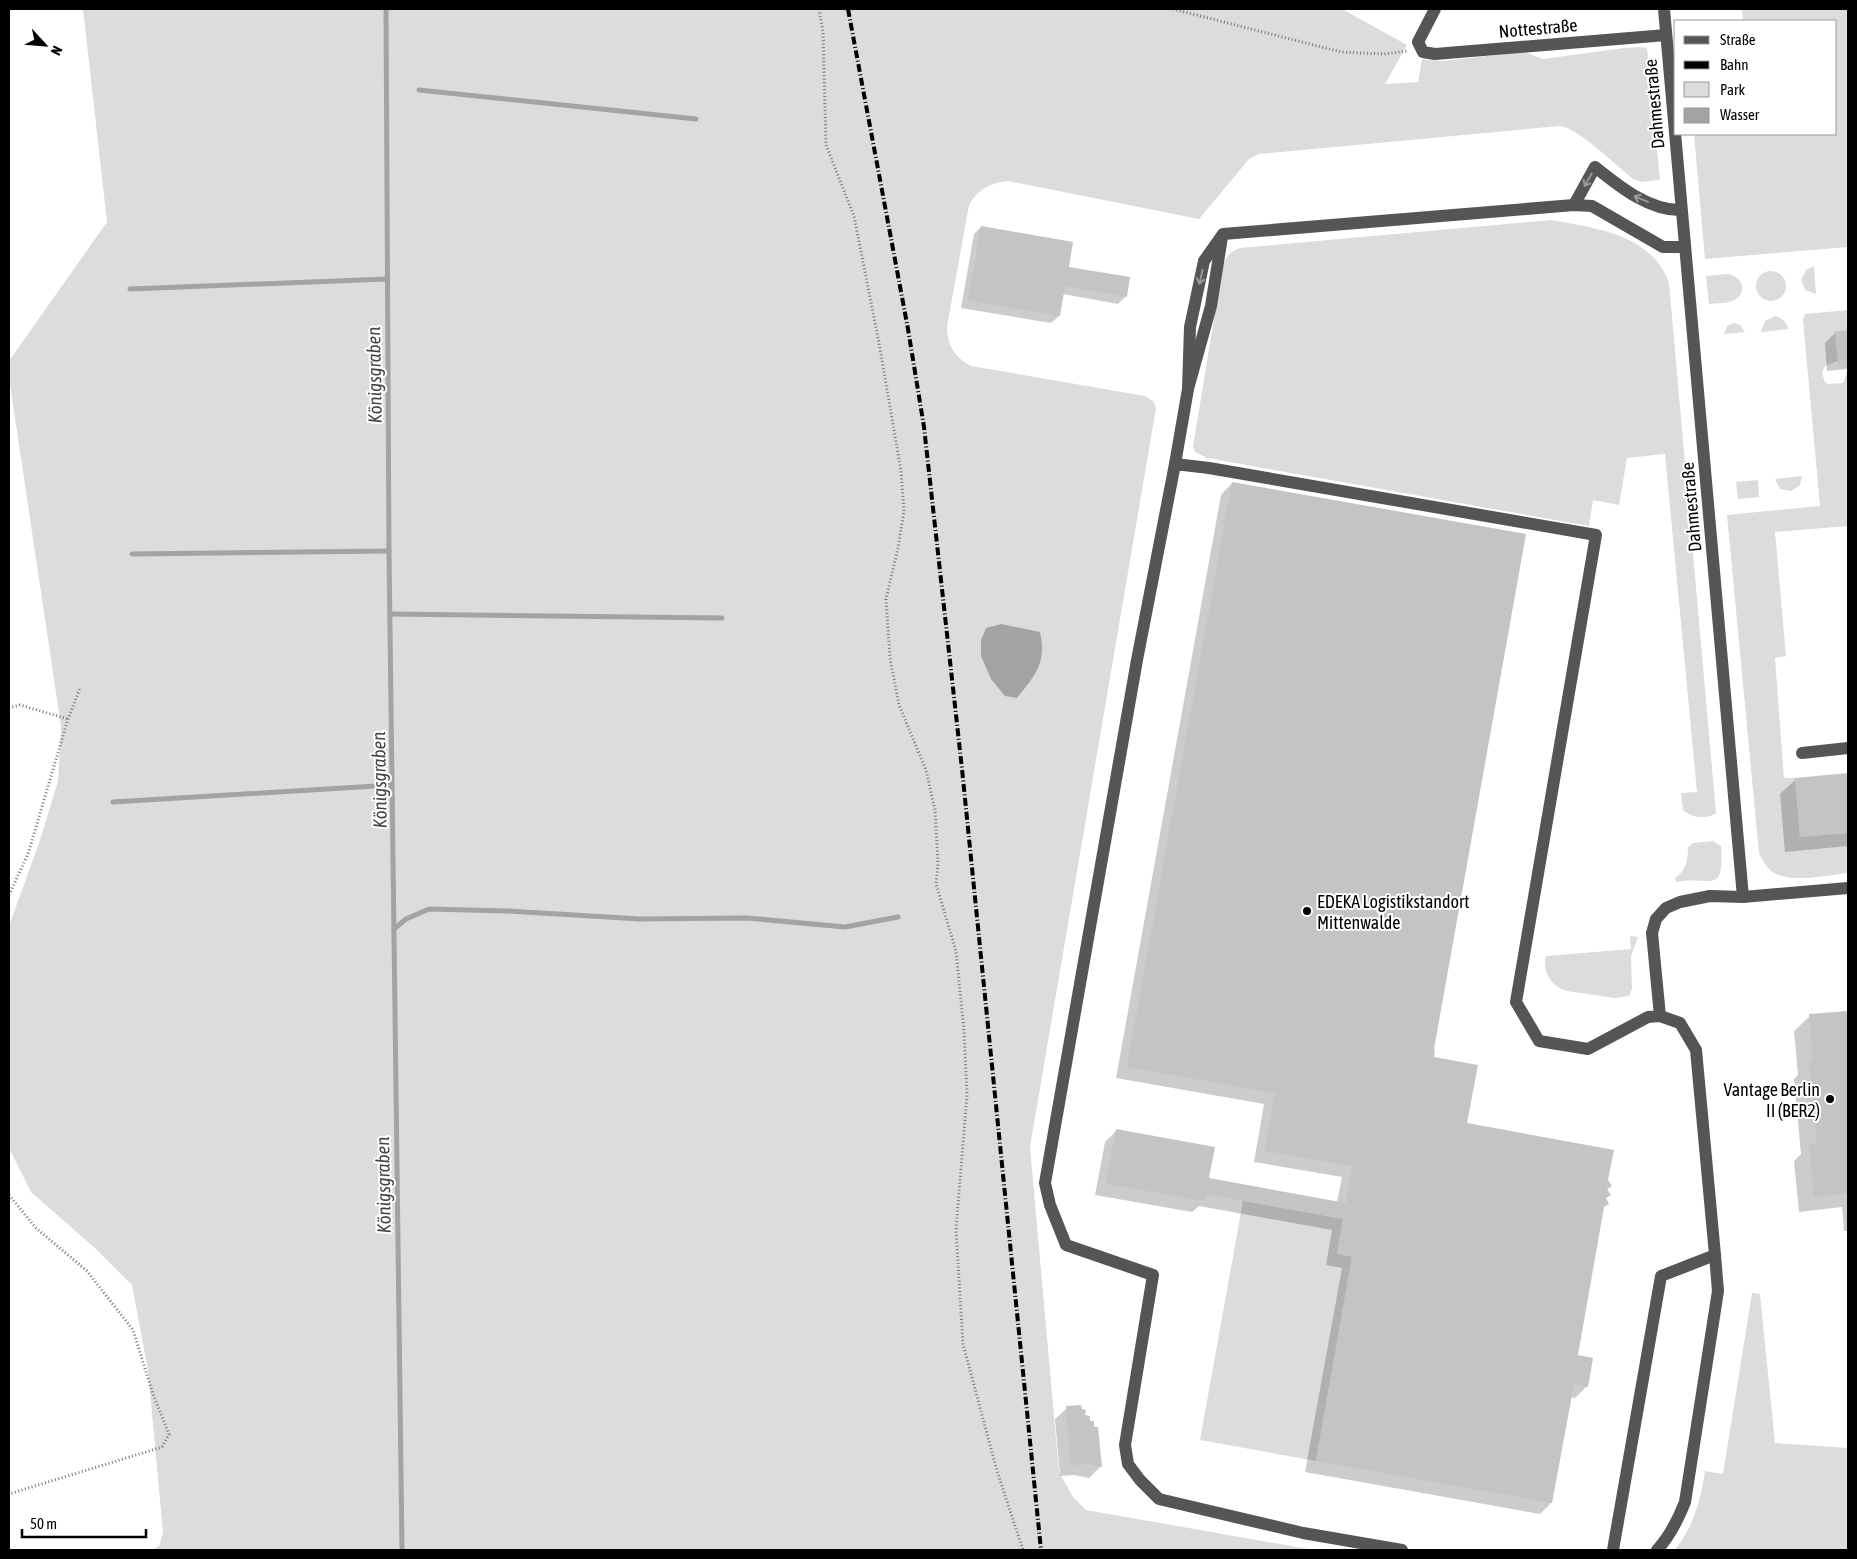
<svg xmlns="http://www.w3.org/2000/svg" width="1857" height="1559" viewBox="0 0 1857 1559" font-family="'Asap Condensed',sans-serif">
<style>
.green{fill:#dcdcdc}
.water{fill:#a3a3a3}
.shadow{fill:#0003}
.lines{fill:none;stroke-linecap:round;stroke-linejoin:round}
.stream{stroke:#a3a3a3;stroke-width:5}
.building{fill:#c4c4c4}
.path{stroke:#777;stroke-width:3;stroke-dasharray:1 2.5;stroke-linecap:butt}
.minor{stroke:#555;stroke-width:12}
.rail{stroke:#000;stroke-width:4;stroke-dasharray:8 2.5 1 2.5;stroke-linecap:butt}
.oneway{stroke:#999}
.poi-dot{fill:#000;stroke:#fff;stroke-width:2}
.labels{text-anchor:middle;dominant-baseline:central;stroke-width:4;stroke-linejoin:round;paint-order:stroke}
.street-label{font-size:18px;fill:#000;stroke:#fff}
.poi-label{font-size:18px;fill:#000;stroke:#fff;text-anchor:start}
.water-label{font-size:19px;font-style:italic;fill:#444;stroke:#fff}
</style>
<rect width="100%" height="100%" fill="#fff"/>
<g class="green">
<path d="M 83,9 L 1342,9 L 1407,45 L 1385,84 L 1418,82 L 1422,59 L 1443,61 L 1524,52 L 1543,59 L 1624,48 L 1639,47 L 1647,48 L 1660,180 L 1641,182 L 1633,179 C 1618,167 1578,128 1560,126 L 1259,154 L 1249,159 L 1199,219 L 1008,181 C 990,183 978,189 969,205 L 947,327 C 947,345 955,358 971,366 L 1145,396 L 1153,401 L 1156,408 L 1030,1147 L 1059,1472 L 1073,1497 L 1086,1510 L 1314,1550 L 152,1550 L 159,1546 L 163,1532 L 148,1370 L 132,1285 L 96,1249 L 31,1192 L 9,1148 L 9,926 L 40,840 L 58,781 L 61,726 L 9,378 L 9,361 L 107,222 Z"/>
<path d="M 1742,9 L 1848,9 L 1848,247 L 1705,259 L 1694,134 L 1836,134 L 1836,21 L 1743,21 Z"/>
<path d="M 1552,220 C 1594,228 1652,234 1669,283 L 1716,813 C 1705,820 1693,818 1683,810 L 1681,793 L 1697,792 L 1665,454 L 1627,458 L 1619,505 L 1593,500 L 1589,526 L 1207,458 L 1195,452 L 1193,447 L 1222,270 C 1225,258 1228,252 1240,248 Z"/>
<path d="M 1814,266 L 1816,294 L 1805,290 L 1801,280 L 1806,270 Z"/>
<circle cx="1771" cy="286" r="15"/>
<path d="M 1727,274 C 1740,275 1749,290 1736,299 C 1729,304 1717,303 1709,304 L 1706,276 Z"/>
<path d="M 1848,310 L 1848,330 L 1835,331 L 1838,361 L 1825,366 L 1822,373 L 1825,382 L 1828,384 L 1843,383 L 1848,370 L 1848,526 L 1775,532 L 1786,656 L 1775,658 L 1784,778 L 1795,778 L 1800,837 L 1848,833 L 1848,873 C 1827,875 1787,885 1770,870 C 1765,865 1762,859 1759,853 L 1727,515 L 1820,506 L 1803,320 L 1805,314 Z"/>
<path d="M 1775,316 C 1782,318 1787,322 1788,329 L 1761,332 L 1765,321 Z"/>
<path d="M 1734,323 L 1740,325 L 1745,332 L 1724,334 L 1727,326 Z"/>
<path d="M 1802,476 L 1800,485 L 1791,491 L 1780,489 L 1775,479 Z"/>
<path d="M 1758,480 L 1759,497 L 1738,499 L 1736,482 Z"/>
<path d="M 1713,841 L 1721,846 C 1724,897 1711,875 1676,882 L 1675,878 C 1686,871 1688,860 1688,847 L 1693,843 Z"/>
<path d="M 1630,936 L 1638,937 L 1631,956 L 1632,989 L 1629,996 L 1615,998 L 1567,991 C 1551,986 1542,972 1546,956 L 1631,949 Z"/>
<path d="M 1243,1201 L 1343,1219 L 1337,1253 L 1352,1257 L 1316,1461 L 1200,1440 Z"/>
<path d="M 1752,1293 L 1760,1294 L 1775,1443 L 1848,1448 L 1848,1550 L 1675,1550 C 1693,1527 1701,1500 1705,1471 L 1723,1474 Z"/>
</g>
<path class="water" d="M 1001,624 L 1040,632 C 1047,663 1035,675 1017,698 L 1005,696 L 991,679 L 981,656 L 981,640 L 986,628 Z"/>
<g class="shadow">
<path d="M 981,227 L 1067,268 L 1126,296 L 1118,304 L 1063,294 L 1059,316 L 1051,323 L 961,308 L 974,234 Z"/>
<path d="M 1848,331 L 1848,369 L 1827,371 L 1825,343 L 1836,332 Z"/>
<path d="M 1232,483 L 1432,1058 L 1466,1124 L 1607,1181 L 1611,1186 L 1606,1190 L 1577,1356 L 1587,1386 L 1575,1398 L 1570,1397 L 1551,1503 L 1540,1514 L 1305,1472 L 1342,1268 L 1326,1265 L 1332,1230 L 1199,1206 L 1192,1212 L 1095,1195 L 1105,1142 L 1116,1131 L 1208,1179 L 1337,1202 L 1342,1177 L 1254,1162 L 1264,1104 L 1116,1078 L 1221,495 Z"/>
<path d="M 1848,774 L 1848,846 L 1785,852 L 1780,794 L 1796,779 Z"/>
<path d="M 1848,1012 L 1848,1231 L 1844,1231 L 1842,1207 L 1799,1212 L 1794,1161 L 1801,1154 L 1794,1079 L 1798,1075 L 1794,1031 L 1810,1016 Z"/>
<path d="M 1067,1408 L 1084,1416 L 1092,1428 L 1097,1428 L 1100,1467 L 1089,1478 L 1074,1475 L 1060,1476 L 1055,1419 Z"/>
</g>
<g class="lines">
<g class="stream">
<path d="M 386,9 L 389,551 L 402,1550"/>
<path d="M 419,90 L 696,119"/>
<path d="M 130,289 L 387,279"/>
<path d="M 132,554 L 389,551"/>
<path d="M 390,614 L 722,618"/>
<path d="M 113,802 L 392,785"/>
<path d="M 394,929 L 406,919 L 429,909 L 507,911 L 640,919 L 747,918 L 845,927 L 898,917"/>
</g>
</g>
<g class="building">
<path d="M 981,226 L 1073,242 L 1069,267 L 1130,277 L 1127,297 L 1065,286 L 1060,316 L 968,300 Z"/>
<path d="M 1848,330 L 1848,367 L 1839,368 L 1835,331 Z"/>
<path d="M 1232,482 L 1526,534 L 1434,1049 L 1435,1049 L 1434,1057 L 1478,1065 L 1467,1123 L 1614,1150 L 1608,1180 L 1612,1186 L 1607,1189 L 1611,1195 L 1606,1198 L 1609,1204 L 1604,1207 L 1578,1355 L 1593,1358 L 1588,1387 L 1574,1384 L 1552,1503 L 1316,1461 L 1352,1257 L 1337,1254 L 1343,1219 L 1206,1194 L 1205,1201 L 1106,1184 L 1116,1129 L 1215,1147 L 1209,1178 L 1346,1203 L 1352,1166 L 1265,1151 L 1275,1093 L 1127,1067 Z"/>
<path d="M 1848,773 L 1848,833 L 1800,837 L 1795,778 Z"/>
<path d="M 1848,1011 L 1848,1193 L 1814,1197 L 1809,1144 L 1817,1144 L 1809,1062 L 1813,1062 L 1809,1014 Z"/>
<path d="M 1081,1405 L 1082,1409 L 1086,1410 L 1085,1415 L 1090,1416 L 1090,1421 L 1094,1421 L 1094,1427 L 1098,1427 L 1102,1467 L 1087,1464 L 1071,1465 L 1066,1406 Z"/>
</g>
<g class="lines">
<g class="path">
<path d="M 819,9 L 823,32 L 826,145 L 854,216 L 879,343 L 901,471 L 904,511 L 898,548 L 886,599 L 890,658 L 899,705 L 926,770 L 935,810 L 938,864 L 936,884 L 956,951 L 964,1031 L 967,1095 L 956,1230 L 963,1344 L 997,1471 L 1023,1550"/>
<path d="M 1173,9 L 1341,52 L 1384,54 L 1407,51"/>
<path d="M 9,708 L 20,705 L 68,719"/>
<path d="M 9,895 L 28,854 L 68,719 L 80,688"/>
<path d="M 9,1195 L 36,1228 L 87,1271 L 133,1330 L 153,1394 L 169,1434 L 162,1447 L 9,1494"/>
</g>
<g class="minor">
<path d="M 1435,9 L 1418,42 L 1423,52 L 1435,54 L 1666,35"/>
<path d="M 1664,9 L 1743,897"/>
<path d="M 1574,205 L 1595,167 C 1619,186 1649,211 1681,210"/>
<path d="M 1188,389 L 1190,327 L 1204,261 L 1223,234 L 1574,205 L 1592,206 L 1663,247 L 1684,247"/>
<path d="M 1175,464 L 1188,389 L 1211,306 L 1222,237"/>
<path d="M 1802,753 L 1848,748"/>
<path d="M 1402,1550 L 1303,1533 L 1159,1499 L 1140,1480 L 1128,1464 L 1125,1445 L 1153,1275 L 1066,1245 L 1050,1205 L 1045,1183 L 1137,660 L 1175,464 L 1209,468 L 1596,535 L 1516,1002 L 1539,1041 L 1588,1049 L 1648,1017 L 1660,1016 L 1652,933 L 1656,919 L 1666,908 L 1680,902 L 1710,896 L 1743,897 L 1848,888"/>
<path d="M 1613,1550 L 1661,1276 L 1715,1255 L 1696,1050 L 1680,1023 L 1660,1016"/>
<path d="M 1657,1550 C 1670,1536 1678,1520 1685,1502 L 1718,1291 L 1715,1255"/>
</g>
<path class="rail" d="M 848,9 L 908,329 L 924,427 L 962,769 L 1041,1550"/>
</g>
<defs><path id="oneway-shaft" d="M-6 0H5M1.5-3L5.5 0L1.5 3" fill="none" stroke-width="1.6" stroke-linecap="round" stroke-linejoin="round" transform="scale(1.25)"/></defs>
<g class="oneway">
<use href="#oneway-shaft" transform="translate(1588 180) rotate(120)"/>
<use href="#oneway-shaft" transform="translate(1641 199) rotate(-157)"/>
<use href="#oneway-shaft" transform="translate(1201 277) rotate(102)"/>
</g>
<g class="poi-dot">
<circle cx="1307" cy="911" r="5"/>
<circle cx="1830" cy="1099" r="5"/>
</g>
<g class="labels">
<g class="street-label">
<text transform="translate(1538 28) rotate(-5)">Nottestraße</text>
<text transform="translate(1654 104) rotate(-95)">Dahmestraße</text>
<text transform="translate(1691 507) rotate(-95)">Dahmestraße</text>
</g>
<g class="poi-label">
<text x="1317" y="901">EDEKA Logistikstandort<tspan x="1317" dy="21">Mittenwalde</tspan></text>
<text x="1820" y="1089" text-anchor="end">Vantage Berlin<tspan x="1820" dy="21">II (BER2)</tspan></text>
</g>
<g class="water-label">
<text transform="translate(374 375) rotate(-91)">Königsgraben</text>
<text transform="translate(379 780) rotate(-91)">Königsgraben</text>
<text transform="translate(383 1185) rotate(-91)">Königsgraben</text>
</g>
</g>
<rect width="1857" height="1559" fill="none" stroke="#000000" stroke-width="20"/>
<rect x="1674" y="20" width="162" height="115" fill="#ffffff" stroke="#999999"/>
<rect x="1684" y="36" width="25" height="8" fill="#555555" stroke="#999999"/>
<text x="1720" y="45" font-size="15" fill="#000000">Straße</text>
<rect x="1684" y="61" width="25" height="8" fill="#000000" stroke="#999999"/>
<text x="1720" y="70" font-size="15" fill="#000000">Bahn</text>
<rect x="1684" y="82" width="25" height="15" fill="#dcdcdc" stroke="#999999"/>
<text x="1720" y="95" font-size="15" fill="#000000">Park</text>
<rect x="1684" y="108" width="25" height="15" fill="#a3a3a3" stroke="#999999"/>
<text x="1720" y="120" font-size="15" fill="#000000">Wasser</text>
<g transform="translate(45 45) rotate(116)" stroke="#ffffff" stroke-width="4" paint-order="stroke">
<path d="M0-4L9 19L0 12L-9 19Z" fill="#000000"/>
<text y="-8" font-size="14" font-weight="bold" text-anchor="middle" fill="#000000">N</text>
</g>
<path d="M22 1529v8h124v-8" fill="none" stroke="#000000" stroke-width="2.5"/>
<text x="30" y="1529" font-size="15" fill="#000000" stroke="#ffffff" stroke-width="4" paint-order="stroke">50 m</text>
</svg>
